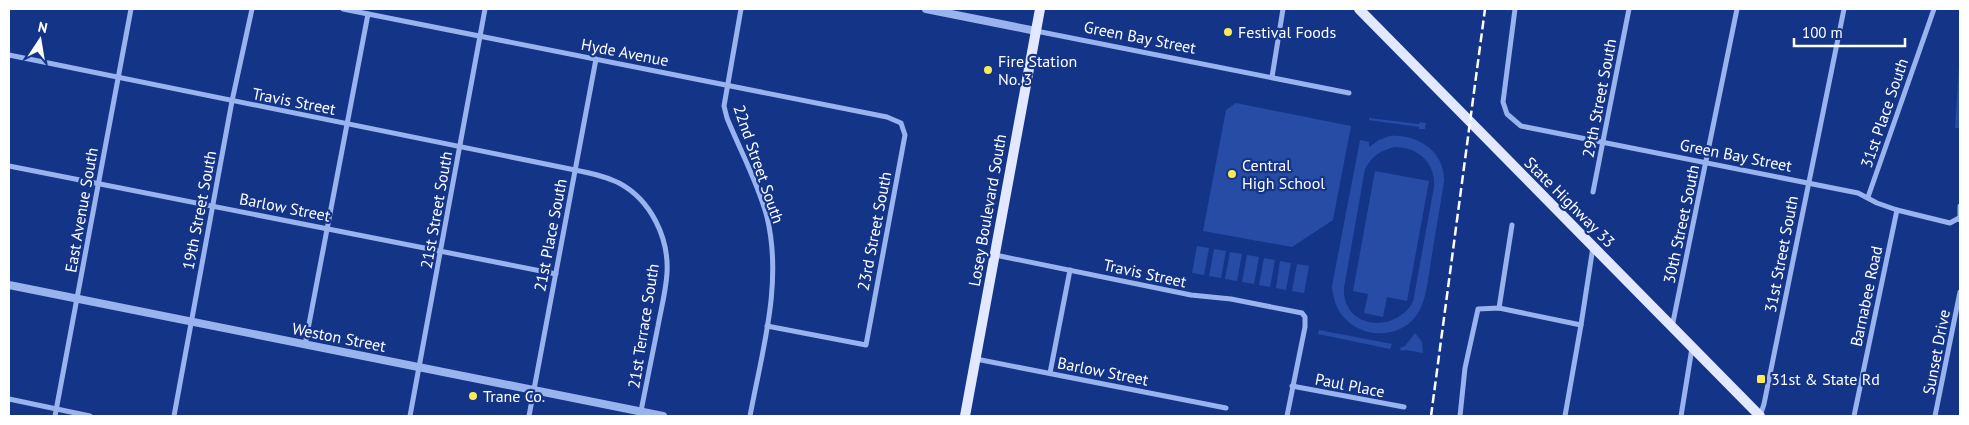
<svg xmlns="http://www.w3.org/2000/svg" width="1969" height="425" viewBox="0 0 1969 425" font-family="'PT Sans',sans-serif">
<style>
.green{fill:#264ca6;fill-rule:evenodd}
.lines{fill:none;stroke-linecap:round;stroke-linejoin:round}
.minor{stroke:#99b3ef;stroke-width:5}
.tertiary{stroke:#99b3ef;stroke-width:8}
.primary{stroke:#e1e8ff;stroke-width:10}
.rail{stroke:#fff;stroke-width:2.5;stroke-dasharray:9 4;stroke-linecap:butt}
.poi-dot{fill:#ffe957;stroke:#143487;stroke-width:2}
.labels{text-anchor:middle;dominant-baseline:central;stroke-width:4.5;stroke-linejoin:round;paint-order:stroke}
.poi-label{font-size:16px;fill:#fff;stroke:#143487;text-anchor:start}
.street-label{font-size:16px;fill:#fff;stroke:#143487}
</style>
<rect width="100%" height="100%" fill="#143487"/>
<g class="green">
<path d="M 1960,62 L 1960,128 L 1955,128 L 1959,66 Z"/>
<path d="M 1236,103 L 1351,126 L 1333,220 L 1292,247 L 1203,231 L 1226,110 Z"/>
<path d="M 1369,118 L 1419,124 L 1420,122 L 1426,123 L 1425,129 L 1419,129 L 1419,127 L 1369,120 Z"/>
<path d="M 1390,136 C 1418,134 1445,152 1444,181 C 1440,208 1435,235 1431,261 C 1428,278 1427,298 1418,313 C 1406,333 1379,338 1360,329 C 1342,321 1333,305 1332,286 L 1360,140 L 1369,142 L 1369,147 L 1379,140 ZM 1395,147 C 1418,147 1436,163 1434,187 L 1413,302 C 1394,335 1342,328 1344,288 L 1365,169 C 1372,156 1381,150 1395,147 Z"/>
<path d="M 1375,171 L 1429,181 L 1407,301 L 1387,297 L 1383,317 L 1364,313 L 1368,294 L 1353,291 Z"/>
<path d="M 1197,246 L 1209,248 L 1204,275 L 1192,273 Z"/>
<path d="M 1214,249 L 1226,251 L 1221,278 L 1209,276 Z"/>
<path d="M 1230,252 L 1242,254 L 1237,281 L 1225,279 Z"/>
<path d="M 1247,255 L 1259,257 L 1254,284 L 1242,282 Z"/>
<path d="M 1264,258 L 1275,260 L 1270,287 L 1259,285 Z"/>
<path d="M 1280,261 L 1291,263 L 1286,290 L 1276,288 Z"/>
<path d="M 1297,264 L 1309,266 L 1304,293 L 1292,291 Z"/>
<path d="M 1319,330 L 1392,344 L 1390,349 L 1318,334 Z"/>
<path d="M 1415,333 L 1422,342 L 1423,353 L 1406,350 L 1401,351 L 1400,348 L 1405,346 Z"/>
</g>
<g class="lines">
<g class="minor">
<path d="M 343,9 L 887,117 L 901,123 L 905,135 L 866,345 L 767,326"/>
<path d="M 741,9 L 724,106 L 727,118 C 740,150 758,183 767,217 C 783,283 762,351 750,416"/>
<path d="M 1515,9 L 1503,102 L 1507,114 L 1521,126 L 1858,193 L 1877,203 L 1897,210 L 1950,223 L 1959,218"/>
<path d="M 1036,31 L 1349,93"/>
<path d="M 9,55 L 575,170 C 590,173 605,176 619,183 C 651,200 669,238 667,273 C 666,291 661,309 658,326 C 652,356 646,386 640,416"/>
<path d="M 1272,77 L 1283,9"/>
<path d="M 9,166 L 556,274"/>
<path d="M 1593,192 L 1629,9"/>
<path d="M 1868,197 L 1934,9"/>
<path d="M 1960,220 L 1960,206"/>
<path d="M 995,255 L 1191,295 L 1231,299 L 1302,313 L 1305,317 L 1305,327 L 1287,416"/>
<path d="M 1499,308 L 1512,225"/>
<path d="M 1672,327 L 1737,9"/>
<path d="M 305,345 L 368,14"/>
<path d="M 976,359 L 1226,408"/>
<path d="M 1050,373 L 1070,270"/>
<path d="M 1292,386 L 1404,407"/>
<path d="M 9,399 L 90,416"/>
<path d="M 55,416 L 131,9"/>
<path d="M 174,416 L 232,101 L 252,9"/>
<path d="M 410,416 L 485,9"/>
<path d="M 529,416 L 596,59"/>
<path d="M 1460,416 L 1465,368 L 1478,309 L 1499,308 L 1581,325"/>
<path d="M 1565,416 L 1581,325 L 1593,247"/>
<path d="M 1681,416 L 1692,348"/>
<path d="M 1760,416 L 1764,404 L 1844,9"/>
<path d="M 1854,416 L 1897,210"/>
<path d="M 1935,416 L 1960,292"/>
</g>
<g class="tertiary">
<path d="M 926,9 L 1036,31"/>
<path d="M 9,285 L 663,416"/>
</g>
<g class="primary">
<path d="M 1359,9 L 1760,416"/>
<path d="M 965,416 L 1040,9"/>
</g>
<path class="rail" d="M 1431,416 L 1485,9"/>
</g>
<g class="poi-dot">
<circle cx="1228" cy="32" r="5"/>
<circle cx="988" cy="70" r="5"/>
<circle cx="1232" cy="174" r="5"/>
<rect x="1756" y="374" width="10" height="10" rx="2.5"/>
<circle cx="473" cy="396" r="5"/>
</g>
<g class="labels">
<g class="poi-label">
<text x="1238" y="32">Festival Foods</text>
<text x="998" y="61">Fire Station<tspan x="998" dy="18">No. 3</tspan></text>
<text x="1242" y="165">Central<tspan x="1242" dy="18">High School</tspan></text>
<text x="1771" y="379">31st &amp; State Rd</text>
<text x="483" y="396">Trane Co.</text>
</g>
<g class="street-label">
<text transform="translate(1140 37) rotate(11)">Green Bay Street</text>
<text transform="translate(625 52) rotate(11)">Hyde Avenue</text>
<text transform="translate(1599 98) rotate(-79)">29th Street South</text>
<text transform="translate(294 101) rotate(11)">Travis Street</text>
<text transform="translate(1884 113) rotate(-71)">31st Place South</text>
<text transform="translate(1736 155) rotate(11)">Green Bay Street</text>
<text transform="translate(759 164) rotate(71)">22nd Street South</text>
<text transform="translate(1570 202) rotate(45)">State Highway 33</text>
<text transform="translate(285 207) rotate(11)">Barlow Street</text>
<text transform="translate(81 210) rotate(-80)">East Avenue South</text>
<text transform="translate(199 210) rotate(-79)">19th Street South</text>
<text transform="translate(436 210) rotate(-80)">21st Street South</text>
<text transform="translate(987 210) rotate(-80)">Losey Boulevard South</text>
<text transform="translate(1681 224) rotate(-78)">30th Street South</text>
<text transform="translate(874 231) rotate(-79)">23rd Street South</text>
<text transform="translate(550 235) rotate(-79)">21st Place South</text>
<text transform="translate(1781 254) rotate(-79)">31st Street South</text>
<text transform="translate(1145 273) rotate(12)">Travis Street</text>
<text transform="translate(1866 296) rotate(-78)">Barnabee Road</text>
<text transform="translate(643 326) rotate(-81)">21st Terrace South</text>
<text transform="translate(339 337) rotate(11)">Weston Street</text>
<text transform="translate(1936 352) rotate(-79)">Sunset Drive</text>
<text transform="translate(1103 371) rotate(11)">Barlow Street</text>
<text transform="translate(1350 385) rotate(11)">Paul Place</text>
</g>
</g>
<rect width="1969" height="425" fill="none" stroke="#ffffff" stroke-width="20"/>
<g transform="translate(40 40) rotate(12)" stroke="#143487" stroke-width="4" paint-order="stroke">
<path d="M0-4L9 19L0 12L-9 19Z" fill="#ffffff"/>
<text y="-8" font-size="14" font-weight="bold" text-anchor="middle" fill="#ffffff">N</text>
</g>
<path d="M1794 38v8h111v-8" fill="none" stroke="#ffffff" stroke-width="2.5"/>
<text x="1802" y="38" font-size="15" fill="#ffffff" stroke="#143487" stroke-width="4" paint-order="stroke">100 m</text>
</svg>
